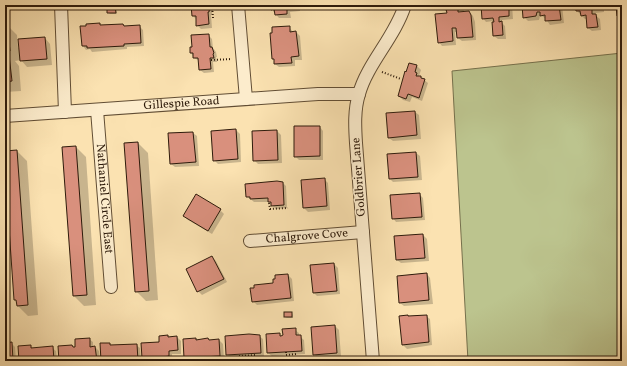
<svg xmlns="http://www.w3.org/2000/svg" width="627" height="366" viewBox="0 0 627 366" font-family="Vollkorn,serif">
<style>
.green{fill:#bcc48e;stroke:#75704c}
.shadow{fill:#0003}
.building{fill:#d9907d;stroke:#2e1b0b}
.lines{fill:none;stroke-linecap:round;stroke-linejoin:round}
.street-casing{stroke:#614d34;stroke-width:14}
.path{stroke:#2e1b0b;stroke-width:2;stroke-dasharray:1 2;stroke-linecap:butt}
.street{stroke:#fceccc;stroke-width:12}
.labels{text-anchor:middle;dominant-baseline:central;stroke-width:3;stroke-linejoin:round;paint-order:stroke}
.street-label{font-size:12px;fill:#2e1b0b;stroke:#fceccc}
</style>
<rect width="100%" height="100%" fill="#fbe2b1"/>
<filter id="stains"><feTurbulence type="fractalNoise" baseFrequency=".005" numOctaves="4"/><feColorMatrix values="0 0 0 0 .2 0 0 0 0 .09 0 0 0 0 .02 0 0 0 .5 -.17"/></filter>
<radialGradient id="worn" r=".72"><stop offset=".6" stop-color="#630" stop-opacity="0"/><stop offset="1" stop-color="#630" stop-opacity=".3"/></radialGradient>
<path class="green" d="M 622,53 L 622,361 L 468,361 L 452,71 Z"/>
<g class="shadow">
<path d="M 192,5 L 213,5 L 213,11 L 212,11 L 212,15 L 211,15 L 212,28 L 201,29 L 197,25 L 197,20 L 193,16 Z"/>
<path d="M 268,5 L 299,5 L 300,11 L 290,12 L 291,18 L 279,18 Z"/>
<path d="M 444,5 L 463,5 L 464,12 L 469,12 L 473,16 L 475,22 L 476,40 L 462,41 L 458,38 L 458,32 L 455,32 L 456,45 L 442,46 L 439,42 L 448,14 L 444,9 Z"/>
<path d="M 482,5 L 512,5 L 513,19 L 502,20 L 502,23 L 505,26 L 506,39 L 498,39 L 494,36 L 493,21 L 486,22 L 483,18 Z"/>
<path d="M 523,5 L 562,5 L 564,23 L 550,25 L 546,19 L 542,16 L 540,16 L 539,20 L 528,21 L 524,17 Z"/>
<path d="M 576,5 L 606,5 L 604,6 L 604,12 L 595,13 L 595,15 L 600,19 L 601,30 L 592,31 L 588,28 L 587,19 L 585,19 L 577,11 Z"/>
<path d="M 617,5 L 622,5 L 622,19 L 618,15 Z"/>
<path d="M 115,7 L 116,8 L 117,14 L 110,14 L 108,12 Z"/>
<path d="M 99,24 L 102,26 L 123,25 L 126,27 L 139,26 L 143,30 L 144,46 L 127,47 L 127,49 L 92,52 L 90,49 L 86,50 L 83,46 Z"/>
<path d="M 5,25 L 7,25 L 17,35 L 18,48 L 45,38 L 50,44 L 52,65 L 27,67 L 21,60 L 15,61 L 19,66 L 21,91 L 5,92 Z"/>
<path d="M 289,27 L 293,32 L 296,32 L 300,36 L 302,60 L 295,60 L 295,66 L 279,67 L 275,64 L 275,60 L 273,58 L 273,34 Z"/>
<path d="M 208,35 L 212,39 L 213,48 L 216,52 L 217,57 L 216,57 L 217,62 L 213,62 L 214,72 L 204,73 L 200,70 L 200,61 L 194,58 L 191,53 Z"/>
<path d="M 410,64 L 417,66 L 421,70 L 419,76 L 428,83 L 422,101 L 412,97 L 410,102 L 403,100 L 399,96 Z"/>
<path d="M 415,112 L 419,115 L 421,139 L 393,141 L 389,138 Z"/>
<path d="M 320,127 L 323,131 L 323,160 L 299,160 L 295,156 Z"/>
<path d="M 236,130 L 240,134 L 241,162 L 218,164 L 214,160 Z"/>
<path d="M 277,131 L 281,135 L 282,163 L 258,164 L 254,160 L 253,132 Z"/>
<path d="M 193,133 L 197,136 L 199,166 L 175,167 L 171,164 L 169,134 Z"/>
<path d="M 138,143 L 148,153 L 158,300 L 146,301 L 136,291 Z"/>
<path d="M 76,147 L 86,157 L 96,305 L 84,306 L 74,296 Z"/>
<path d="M 17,151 L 27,161 L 38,315 L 28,316 L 18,306 L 17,302 L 15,299 L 5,152 Z"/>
<path d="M 416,153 L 420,156 L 422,180 L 393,182 L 390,179 Z"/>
<path d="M 324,179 L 328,183 L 330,210 L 308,212 L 304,208 Z"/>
<path d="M 283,183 L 286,186 L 287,208 L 276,209 L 269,202 L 254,202 L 247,196 Z"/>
<path d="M 419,194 L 423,198 L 425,220 L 396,222 L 393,218 Z"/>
<path d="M 220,210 L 224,214 L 212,234 L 188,220 L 184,216 Z"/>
<path d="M 423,235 L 427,239 L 429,261 L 401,263 L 397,260 Z"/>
<path d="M 212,257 L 216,261 L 227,282 L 202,295 L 198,291 Z"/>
<path d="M 334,264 L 338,268 L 340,294 L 317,296 L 314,293 Z"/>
<path d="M 427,274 L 430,278 L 433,304 L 404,306 L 400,303 Z"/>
<path d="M 288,275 L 292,279 L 294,301 L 257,305 L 253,301 L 274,284 Z"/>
<path d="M 292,313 L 293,315 L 293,318 L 287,318 L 285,317 Z"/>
<path d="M 400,316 L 409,317 L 426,316 L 430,319 L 432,345 L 407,349 L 403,345 Z"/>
<path d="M 335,326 L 339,330 L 341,356 L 318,358 L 314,354 Z"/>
<path d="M 295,330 L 299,333 L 299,336 L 304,340 L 305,354 L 272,356 L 268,353 L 280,334 L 282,337 Z"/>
<path d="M 259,336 L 263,339 L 264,356 L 231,358 L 227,354 Z"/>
<path d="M 177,337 L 181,341 L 181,354 L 172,354 L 172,360 L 167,360 L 167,361 L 147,361 L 143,357 L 160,342 L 169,338 Z"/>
<path d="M 89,339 L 93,342 L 93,347 L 95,347 L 99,351 L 100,361 L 60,361 Z"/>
<path d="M 196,339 L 198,341 L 219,340 L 223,344 L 224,359 L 188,361 L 185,357 Z"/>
<path d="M 5,344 L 12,344 L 15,347 L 16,361 L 5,361 Z"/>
<path d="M 110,344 L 112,346 L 136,345 L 140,348 L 141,361 L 102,361 Z"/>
<path d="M 31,346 L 33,349 L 52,348 L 56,351 L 57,361 L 20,361 Z"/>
</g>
<g class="building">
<path d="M 191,5 L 210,5 L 209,12 L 208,12 L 209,24 L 196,26 L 196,16 L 192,16 Z"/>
<path d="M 270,5 L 296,5 L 297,8 L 287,8 L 287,14 L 275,15 L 274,9 L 271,10 Z"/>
<path d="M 443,5 L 460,5 L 460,8 L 458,8 L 458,12 L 469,11 L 471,15 L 473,37 L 457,38 L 456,28 L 452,28 L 453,41 L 438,43 L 435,14 L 447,13 L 446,9 L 443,9 Z"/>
<path d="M 481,5 L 509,5 L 509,16 L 499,17 L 499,22 L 502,21 L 503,35 L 493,36 L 492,22 L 494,22 L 493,18 L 482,19 Z"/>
<path d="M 522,5 L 559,5 L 561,20 L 545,21 L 545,15 L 540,16 L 540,12 L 537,12 L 536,16 L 523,18 Z"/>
<path d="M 575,5 L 601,5 L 601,8 L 592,9 L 592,14 L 596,14 L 598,27 L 587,28 L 586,15 L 581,16 L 580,11 L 576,11 Z"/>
<path d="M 616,5 L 622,5 L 622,15 L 617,16 Z"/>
<path d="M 107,6 L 115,6 L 116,13 L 107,13 Z"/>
<path d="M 100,23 L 100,25 L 123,24 L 124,26 L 140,25 L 141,43 L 124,44 L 124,46 L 87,48 L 87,46 L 82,46 L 80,26 L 86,26 L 86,24 Z"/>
<path d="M 5,24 L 7,24 L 10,51 L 6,51 L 6,55 L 9,55 L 12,81 L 5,82 Z"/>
<path d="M 290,26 L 290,32 L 296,31 L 299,56 L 291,57 L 292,63 L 274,64 L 274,59 L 272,59 L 270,33 L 272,33 L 272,27 Z"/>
<path d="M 209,34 L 210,47 L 212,47 L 214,53 L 213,54 L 214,58 L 210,58 L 211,69 L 199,70 L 198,58 L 193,58 L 193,53 L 190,53 L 190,47 L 192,47 L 191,35 Z"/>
<path d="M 45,37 L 47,59 L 20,61 L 18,39 Z"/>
<path d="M 409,63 L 417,65 L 415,72 L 417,73 L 416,76 L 421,76 L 421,78 L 425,79 L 419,98 L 408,94 L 406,99 L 398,96 L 405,71 L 406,72 Z"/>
<path d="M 415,111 L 417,135 L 388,138 L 386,113 Z"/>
<path d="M 294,126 L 320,126 L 320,156 L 294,157 Z"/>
<path d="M 236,129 L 238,159 L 213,161 L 211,131 Z"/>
<path d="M 277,130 L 278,160 L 253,161 L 252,131 Z"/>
<path d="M 193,132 L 196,162 L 170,164 L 168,133 Z"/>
<path d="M 138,142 L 149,291 L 135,292 L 124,143 Z"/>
<path d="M 76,146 L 87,295 L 73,296 L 62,147 Z"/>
<path d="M 17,150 L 28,305 L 17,306 L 16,300 L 14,300 L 5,170 L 5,151 Z"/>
<path d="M 416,152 L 418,177 L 389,179 L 387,154 Z"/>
<path d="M 325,178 L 327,206 L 303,208 L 301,180 Z"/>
<path d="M 277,181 L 283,182 L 284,205 L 271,206 L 271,202 L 268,202 L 268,198 L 250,199 L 250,197 L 246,197 L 245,184 Z"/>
<path d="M 420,193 L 422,217 L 392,219 L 390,195 Z"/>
<path d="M 196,194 L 221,209 L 208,231 L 183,216 Z"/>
<path d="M 423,234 L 425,258 L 396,260 L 394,236 Z"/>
<path d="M 212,256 L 224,279 L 197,292 L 186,269 Z"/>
<path d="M 334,263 L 337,291 L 313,293 L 310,265 Z"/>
<path d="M 427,273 L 429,300 L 399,303 L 397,276 Z"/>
<path d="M 288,274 L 291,298 L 252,302 L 250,288 L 254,288 L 254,285 L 273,283 L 273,279 L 275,279 L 275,275 Z"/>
<rect x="284" y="312" width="8" height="5"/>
<path d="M 408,315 L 408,316 L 427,315 L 429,342 L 402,345 L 399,316 Z"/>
<path d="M 335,325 L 337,353 L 313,355 L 311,327 Z"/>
<path d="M 296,328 L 296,335 L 301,335 L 302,351 L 267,353 L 266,334 L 280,333 L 280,336 L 281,336 L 283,335 L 282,329 Z"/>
<path d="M 249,334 L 260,335 L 261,353 L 226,355 L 225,336 Z"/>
<path d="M 168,335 L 168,337 L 177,336 L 178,350 L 169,351 L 169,356 L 163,357 L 163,358 L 148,360 L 148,357 L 142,358 L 141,343 L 159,342 L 159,336 Z"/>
<path d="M 90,338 L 90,347 L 95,346 L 97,361 L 59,361 L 58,346 L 72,345 L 73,347 L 75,347 L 75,339 Z"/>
<path d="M 196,338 L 196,340 L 208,338 L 209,340 L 219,339 L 220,356 L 184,358 L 183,339 Z"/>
<path d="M 12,342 L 13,361 L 5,361 L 5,343 Z"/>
<path d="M 100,343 L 110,343 L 110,345 L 137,344 L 138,361 L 101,361 Z"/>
<path d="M 31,345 L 31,348 L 53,346 L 54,361 L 19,361 L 18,346 Z"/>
<path d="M 433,358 L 433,361 L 404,361 Z"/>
</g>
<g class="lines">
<g class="street-casing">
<g id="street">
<path d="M 61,5 L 65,112"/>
<path d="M 238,5 L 246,99"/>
<path id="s1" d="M 97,110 L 111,287"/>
<path id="s2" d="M 5,116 L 318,94 L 359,94"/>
<path id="s3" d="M 250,241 L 363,232"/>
<path d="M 373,361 L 356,143 C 355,127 354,110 359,94 C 367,64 395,37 405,5"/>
</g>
</g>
<g class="path">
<path d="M 212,5 L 213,18"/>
<path d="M 211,60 L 232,59"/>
<path d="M 382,72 L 401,79"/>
<path d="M 269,203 L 270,209 L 288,208"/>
<path d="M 286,352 L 286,355 L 297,354"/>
<path d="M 239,356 L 256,355"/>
<path d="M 203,357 L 203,360 L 214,359"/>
</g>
<use href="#street" class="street"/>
</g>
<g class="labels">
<g class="street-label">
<text stroke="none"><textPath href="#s2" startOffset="177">Gillespie Road</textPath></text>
<text transform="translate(359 177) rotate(-94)">Goldbrier Lane</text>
<text stroke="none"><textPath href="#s1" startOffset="89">Nathaniel Circle East</textPath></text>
<text stroke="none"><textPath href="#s3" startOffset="57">Chalgrove Cove</textPath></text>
</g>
</g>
<rect width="627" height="366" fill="none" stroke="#fbe2b1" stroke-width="20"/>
<rect x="6" y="6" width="615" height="354" fill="none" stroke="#2e1b0b" stroke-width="2"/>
<rect x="10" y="10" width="607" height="346" fill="none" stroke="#2e1b0b"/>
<rect width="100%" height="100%" filter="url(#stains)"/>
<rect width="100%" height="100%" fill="url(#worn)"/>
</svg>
